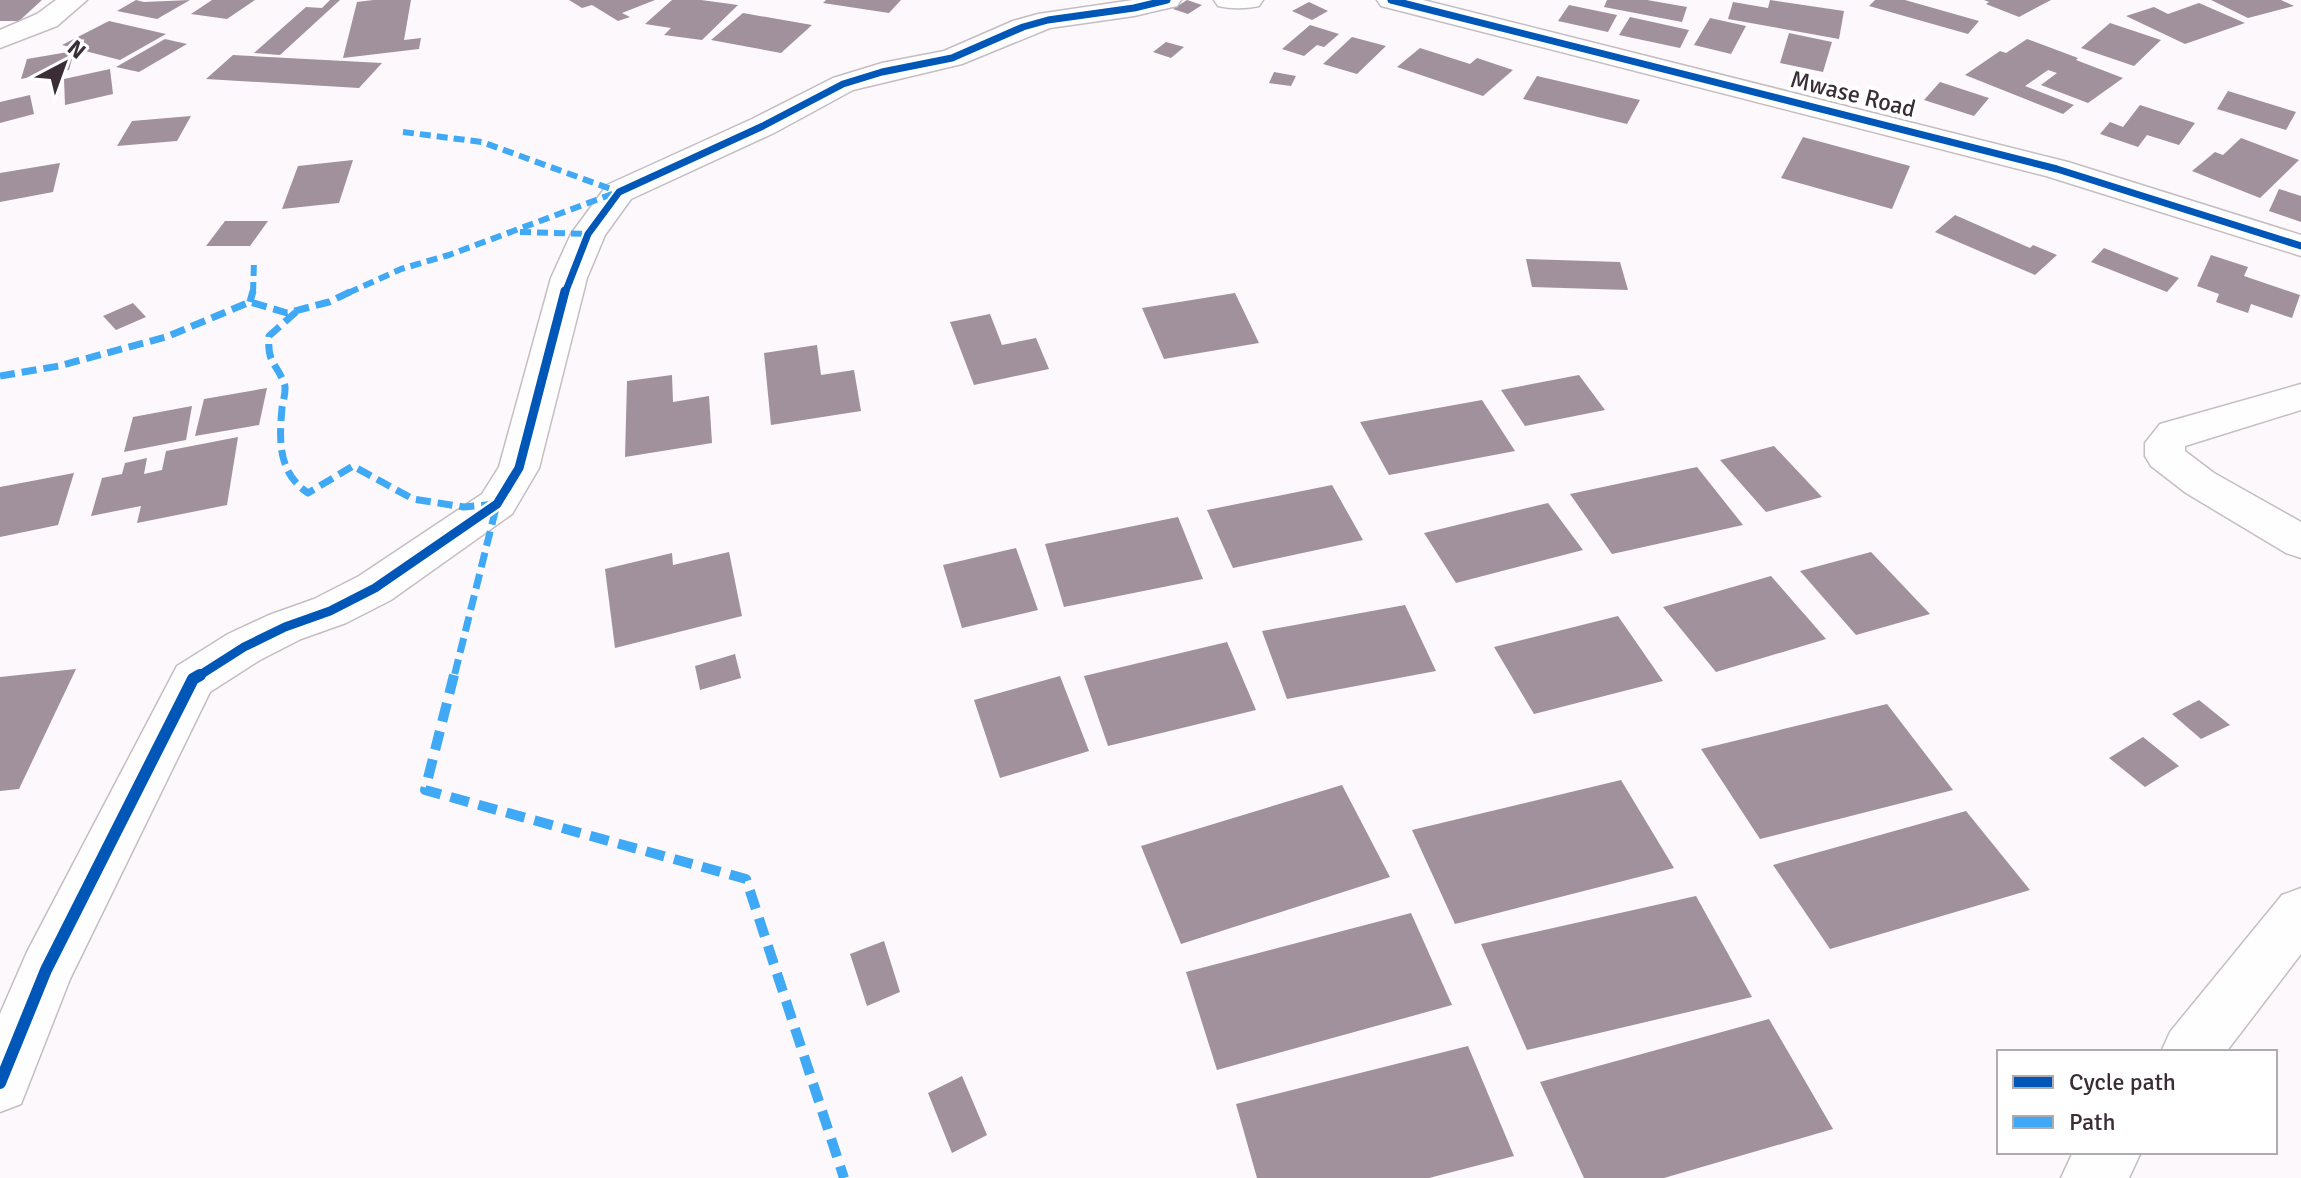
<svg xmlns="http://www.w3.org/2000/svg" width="2301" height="1178" viewBox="0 0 2301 1178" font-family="Signika,sans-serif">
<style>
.building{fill:#a0919c}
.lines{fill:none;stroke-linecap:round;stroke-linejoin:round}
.minor-casing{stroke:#c4bdc2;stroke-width:3}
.minor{fill:#fffefe;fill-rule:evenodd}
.quiet-far2{stroke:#3fa9f5;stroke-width:6;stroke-dasharray:11 6;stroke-linecap:butt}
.quiet-far1{stroke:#3fa9f5;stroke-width:7;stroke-dasharray:15 7;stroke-linecap:butt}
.quiet{stroke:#3fa9f5;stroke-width:10;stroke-dasharray:19 10;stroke-linecap:butt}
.cycleway-far2-casing{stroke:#fff;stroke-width:11}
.cycleway-far1-casing{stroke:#fff;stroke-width:14}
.cycleway-casing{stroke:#fff;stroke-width:17}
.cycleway-far2{stroke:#0057b8;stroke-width:7}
.cycleway-far1{stroke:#0057b8;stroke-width:9}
.cycleway{stroke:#0057b8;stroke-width:12}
.labels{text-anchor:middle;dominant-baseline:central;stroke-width:8;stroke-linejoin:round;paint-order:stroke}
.far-street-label{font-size:24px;fill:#3a2d36;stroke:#fff}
</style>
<rect width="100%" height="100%" fill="#fdf8fb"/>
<g class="building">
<path d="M 0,0 L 42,0 L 19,21 L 0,21 Z"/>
<path d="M 136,0 L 144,2 L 190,0 L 157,19 L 117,11 Z"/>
<path d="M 212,0 L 255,0 L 227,19 L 191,14 Z"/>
<path d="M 330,0 L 340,0 L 280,55 L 254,53 L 306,7 L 322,8 Z"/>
<path d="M 373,0 L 411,0 L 404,40 L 421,38 L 419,49 L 343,58 L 357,2 Z"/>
<path d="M 569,0 L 655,0 L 622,13 L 630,17 L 618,21 L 592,5 L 582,8 Z"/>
<path d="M 672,0 L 701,0 L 738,5 L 702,40 L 664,35 L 671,28 L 645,24 Z"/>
<path d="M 826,0 L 901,0 L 889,13 L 823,3 Z"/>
<path d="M 1187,0 L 1202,5 L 1188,14 L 1173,9 Z"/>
<path d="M 1607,0 L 1647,0 L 1687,7 L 1682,22 L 1604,7 Z"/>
<path d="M 1770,0 L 1844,11 L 1839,39 L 1728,19 L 1733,2 L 1768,8 Z"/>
<path d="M 1875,0 L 1905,0 L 1979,21 L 1968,34 L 1869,6 Z"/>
<path d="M 1984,0 L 2051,0 L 2019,17 L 1986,4 L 1989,2 Z"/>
<path d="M 2211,0 L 2281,0 L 2294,6 L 2248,18 Z"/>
<path d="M 1309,2 L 1328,11 L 1312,20 L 1292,11 Z"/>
<path d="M 2199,3 L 2245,23 L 2185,44 L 2126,16 L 2154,7 L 2168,14 Z"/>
<path d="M 1569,5 L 1617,15 L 1608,32 L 1558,21 Z"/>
<path d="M 743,13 L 812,25 L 781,53 L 711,40 Z"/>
<path d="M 1630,17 L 1689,30 L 1680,48 L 1619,35 Z"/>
<path d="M 1710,18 L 1746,26 L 1731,54 L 1694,45 Z"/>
<path d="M 109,21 L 166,34 L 120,60 L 62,45 Z"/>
<path d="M 2110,23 L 2161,40 L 2134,66 L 2081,48 Z"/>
<path d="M 1310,25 L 1339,34 L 1324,47 L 1317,45 L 1304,56 L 1282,49 Z"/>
<path d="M 1789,33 L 1832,42 L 1823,72 L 1780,63 Z"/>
<path d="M 1352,37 L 1386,46 L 1357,74 L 1323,64 Z"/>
<path d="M 165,39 L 187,44 L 139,72 L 116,67 Z"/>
<path d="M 2027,39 L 2078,58 L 2076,60 L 2123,78 L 2088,103 L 2041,85 L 2057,73 L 2048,70 L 2025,86 L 2074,105 L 2063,114 L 1965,75 L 2000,51 L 2006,53 Z"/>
<path d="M 1166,42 L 1184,47 L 1171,58 L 1153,52 Z"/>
<path d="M 1420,48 L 1470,64 L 1477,58 L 1513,70 L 1483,96 L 1397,67 Z"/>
<path d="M 74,51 L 69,70 L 21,79 L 27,59 Z"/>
<path d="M 233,55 L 382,63 L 359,88 L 206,79 Z"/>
<path d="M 110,69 L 113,94 L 65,105 L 64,79 Z"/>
<path d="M 1274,72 L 1296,76 L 1291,86 L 1269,83 Z"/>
<path d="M 1537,76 L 1640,100 L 1627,124 L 1523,99 Z"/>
<path d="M 1940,82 L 1989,98 L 1974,116 L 1924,100 Z"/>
<path d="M 2228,91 L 2296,112 L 2286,130 L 2217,109 Z"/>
<path d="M 30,95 L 34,114 L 0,123 L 0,102 Z"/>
<path d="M 2140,105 L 2195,123 L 2179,145 L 2147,135 L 2138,147 L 2100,134 L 2110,122 L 2123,127 Z"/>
<path d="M 191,116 L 177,141 L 117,146 L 132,121 Z"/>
<path d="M 1803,137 L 1910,166 L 1892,209 L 1781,178 Z"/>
<path d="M 2241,138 L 2299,160 L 2260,198 L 2192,171 L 2215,152 L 2223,155 Z"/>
<path d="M 353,160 L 339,203 L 282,209 L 298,166 Z"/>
<path d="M 60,163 L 53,192 L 0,202 L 0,173 Z"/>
<path d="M 2279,189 L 2301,196 L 2301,222 L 2269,211 Z"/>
<path d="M 1955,215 L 2030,248 L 2033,245 L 2057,255 L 2035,275 L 1935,232 Z"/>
<path d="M 225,221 L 268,221 L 250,246 L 206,246 Z"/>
<path d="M 2104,248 L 2179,278 L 2167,292 L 2091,262 Z"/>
<path d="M 2211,255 L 2248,267 L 2244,276 L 2300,295 L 2292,318 L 2251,304 L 2248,313 L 2216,302 L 2219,294 L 2197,286 Z"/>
<path d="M 1526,259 L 1620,262 L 1628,290 L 1532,287 Z"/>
<path d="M 1235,293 L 1259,343 L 1164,359 L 1142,308 Z"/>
<path d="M 133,303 L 146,317 L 116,330 L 103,316 Z"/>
<path d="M 990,314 L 1002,345 L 1036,338 L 1049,369 L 974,385 L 950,322 Z"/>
<path d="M 817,345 L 821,375 L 854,370 L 861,411 L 771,425 L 764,353 Z"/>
<path d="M 672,375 L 673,402 L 709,396 L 712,443 L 625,457 L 627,381 Z"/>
<path d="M 1579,375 L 1605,410 L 1525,426 L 1501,390 Z"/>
<path d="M 267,388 L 259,425 L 195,436 L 204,399 Z"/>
<path d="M 1482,400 L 1515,451 L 1389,475 L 1360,422 Z"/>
<path d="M 192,406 L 186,440 L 124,452 L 133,417 Z"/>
<path d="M 238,437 L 227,505 L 137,523 L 141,506 L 91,516 L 102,478 L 122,474 L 125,463 L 147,458 L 144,474 L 162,470 L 166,451 Z"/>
<path d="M 1774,446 L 1822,497 L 1766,512 L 1720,460 Z"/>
<path d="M 1697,467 L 1743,525 L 1612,554 L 1570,494 Z"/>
<path d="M 74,473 L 58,525 L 0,537 L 0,487 Z"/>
<path d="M 1332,485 L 1363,540 L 1233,568 L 1207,510 Z"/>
<path d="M 1548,503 L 1583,550 L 1456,583 L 1424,533 Z"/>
<path d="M 1178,517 L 1203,579 L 1064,607 L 1045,544 Z"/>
<path d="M 1016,548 L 1038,610 L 962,628 L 943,565 Z"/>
<path d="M 729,552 L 742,616 L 615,648 L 605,569 L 672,553 L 673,565 Z"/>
<path d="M 1871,552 L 1930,614 L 1856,635 L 1800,571 Z"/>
<path d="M 1771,576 L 1826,639 L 1716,672 L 1663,607 Z"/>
<path d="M 1405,605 L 1436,671 L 1287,699 L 1262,631 Z"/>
<path d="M 1618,616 L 1663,681 L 1534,714 L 1494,647 Z"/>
<path d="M 1227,642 L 1256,710 L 1108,746 L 1084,676 Z"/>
<path d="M 735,654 L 741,678 L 700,690 L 695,666 Z"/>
<path d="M 76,669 L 19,789 L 0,791 L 0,677 Z"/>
<path d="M 1060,676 L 1089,751 L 1000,778 L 974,700 Z"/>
<path d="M 2199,700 L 2230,725 L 2201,739 L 2172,714 Z"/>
<path d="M 1887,704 L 1953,790 L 1760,839 L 1701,749 Z"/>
<path d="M 2143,737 L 2179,766 L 2145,787 L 2109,758 Z"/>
<path d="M 1621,780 L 1674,868 L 1455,924 L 1412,830 Z"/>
<path d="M 1342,785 L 1390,877 L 1181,944 L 1141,846 Z"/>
<path d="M 1966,811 L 2030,890 L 1830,949 L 1773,865 Z"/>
<path d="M 1696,896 L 1752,997 L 1527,1050 L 1481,944 Z"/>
<path d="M 1411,913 L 1452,1005 L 1217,1070 L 1186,972 Z"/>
<path d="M 884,941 L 900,992 L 867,1006 L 850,954 Z"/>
<path d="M 1769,1019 L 1833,1129 L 1664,1178 L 1584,1178 L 1540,1082 Z"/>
<path d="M 1468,1046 L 1514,1156 L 1429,1178 L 1257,1178 L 1236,1104 Z"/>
<path d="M 962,1076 L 987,1135 L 952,1153 L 928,1093 Z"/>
</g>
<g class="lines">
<g class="minor-casing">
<g id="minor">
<path d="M 56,0 L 87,0 L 57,26 L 0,48 L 0,30 L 37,14 Z"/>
<path d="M 1133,0 L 1181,0 L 1177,6 L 1134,16 L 1050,28 L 962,64 L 853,90 L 774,133 L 631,199 L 605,235 L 587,278 L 539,468 L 512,514 L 391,600 L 346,623 L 301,639 L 260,660 L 210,692 L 70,979 L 21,1104 L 0,1112 L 0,1014 L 27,952 L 177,666 L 228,634 L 269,615 L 314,599 L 359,576 L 482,494 L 499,467 L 551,278 L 571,234 L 607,185 L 752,119 L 833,78 L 882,63 L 944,51 L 1013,21 L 1038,14 Z"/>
<path d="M 1214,0 L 1263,0 L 1259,6 C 1245,9 1232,9 1218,6 Z"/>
<path d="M 1377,0 L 1423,0 L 2068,162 L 2301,235 L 2301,256 L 2046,176 L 1381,6 Z"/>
<path d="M 2301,384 L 2301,410 L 2185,446 L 2185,451 L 2214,473 L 2301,522 L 2301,558 L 2286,553 L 2186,493 L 2151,466 L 2145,456 L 2145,443 L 2160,424 Z"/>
<path d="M 2301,888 L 2301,954 L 2226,1052 L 2161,1052 L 2170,1032 L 2282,895 Z"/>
<path d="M 2073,1152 L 2141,1152 L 2129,1178 L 2061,1178 Z"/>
</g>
</g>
<use href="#minor" class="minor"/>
<g class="quiet-far2">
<path d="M 403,132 L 482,142 L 619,192"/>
<path d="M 520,232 L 588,234"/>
<path d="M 253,293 L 254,261"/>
<path d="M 348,293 L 401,269 L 449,255 L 615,193"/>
</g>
<g class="quiet-far1">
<path d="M 250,302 L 253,291"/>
<path d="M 296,312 L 269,336 C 267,364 276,362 284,383 C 287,389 283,401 282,408 C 279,441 278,473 308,493 L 353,466 L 413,499 L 464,507 L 497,504 L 454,677"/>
<path d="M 0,376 L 59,366 L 166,337 L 250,302 L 287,313 L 329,302 L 352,291"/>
</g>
<path class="quiet" d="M 454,675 L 425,790 L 746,879 L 844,1178"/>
<g class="cycleway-far2-casing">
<g id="cycleway-far2">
<path d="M 1391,0 L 2057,169 L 2301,246"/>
<path d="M 565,293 L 588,234 L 619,192 L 763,126 L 843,84 L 882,72 L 952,58 L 1023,27 L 1048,20 L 1134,8 L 1167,0"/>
</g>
</g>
<g class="cycleway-far1-casing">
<path id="cycleway-far1" d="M 197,677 L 244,647 L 285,627 L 330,611 L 375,588 L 497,504 L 519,468 L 565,291"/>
</g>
<g class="cycleway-casing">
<path id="cycleway" d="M 0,1083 L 46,970 L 193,679 L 200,675"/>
</g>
<use href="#cycleway-far2" class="cycleway-far2"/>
<use href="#cycleway-far1" class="cycleway-far1"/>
<use href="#cycleway" class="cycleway"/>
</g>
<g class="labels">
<g class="far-street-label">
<text transform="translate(1853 94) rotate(14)">Mwase Road</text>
</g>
</g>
<rect x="1997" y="1050" width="280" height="104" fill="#ffffff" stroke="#b0abaf" stroke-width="2"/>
<rect x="2013" y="1076" width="40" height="12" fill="#0057b8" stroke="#b0abaf" stroke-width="2"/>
<text x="2069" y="1090" font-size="24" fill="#3a2d36">Cycle path</text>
<rect x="2013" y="1116" width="40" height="12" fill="#3fa9f5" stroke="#b0abaf" stroke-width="2"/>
<text x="2069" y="1130" font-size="24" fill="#3a2d36">Path</text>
<g transform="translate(64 64) rotate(41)" stroke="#ffffff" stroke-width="6" paint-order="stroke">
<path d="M0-6L14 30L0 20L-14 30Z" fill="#3a2d36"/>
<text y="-12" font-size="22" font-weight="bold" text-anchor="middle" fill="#3a2d36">N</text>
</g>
</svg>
